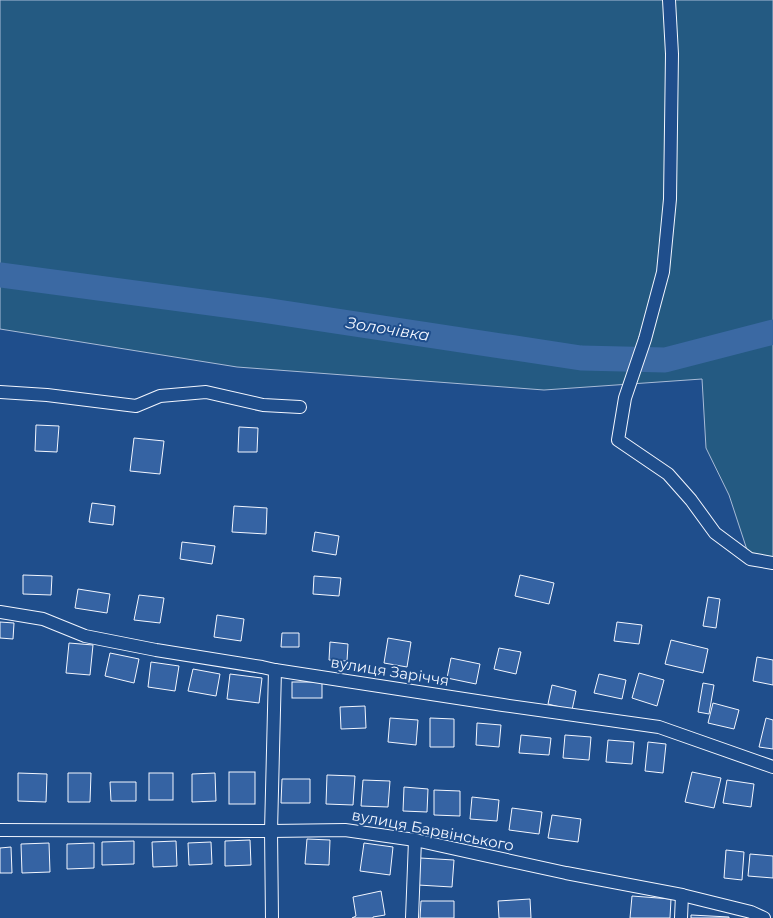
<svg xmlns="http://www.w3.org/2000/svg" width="773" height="918" viewBox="0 0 773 918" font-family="Montserrat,sans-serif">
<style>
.green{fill:#245a82;stroke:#a8bbd7}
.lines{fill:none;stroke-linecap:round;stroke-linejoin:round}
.river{stroke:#3b69a3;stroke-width:25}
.building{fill:#3563a3;stroke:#f2f6ff}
.minor-casing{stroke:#f2f6ff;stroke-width:14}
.minor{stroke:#1f4e8c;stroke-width:12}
.labels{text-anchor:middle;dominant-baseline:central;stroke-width:4;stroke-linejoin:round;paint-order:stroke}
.street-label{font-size:15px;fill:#f2f6ff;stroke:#1f4e8c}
.water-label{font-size:16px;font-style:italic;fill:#f2f6ff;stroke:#1f4e8c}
</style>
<rect width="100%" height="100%" fill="#1f4e8c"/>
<path class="green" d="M 0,0 L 773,0 L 773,563 L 750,559 L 729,495 L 706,448 L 702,379 L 544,390 L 237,367 L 0,329 Z"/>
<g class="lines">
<path class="river" d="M 0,275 L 263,310 L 581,358 L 665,360 L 773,332"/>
</g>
<g class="building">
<path d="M 36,425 L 59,426 L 57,452 L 35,451 Z"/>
<path d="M 239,427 L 258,428 L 257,452 L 238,452 Z"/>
<path d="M 134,438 L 164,441 L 160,474 L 130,471 Z"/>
<path d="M 92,503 L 115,506 L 113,525 L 89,522 Z"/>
<path d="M 234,506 L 267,508 L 266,534 L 232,532 Z"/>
<path d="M 315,532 L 339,536 L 336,555 L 312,551 Z"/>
<path d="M 182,542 L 215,546 L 212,564 L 180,559 Z"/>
<path d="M 23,575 L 52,576 L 51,595 L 23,594 Z"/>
<path d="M 520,575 L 554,583 L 549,604 L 515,596 Z"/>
<path d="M 314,576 L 341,578 L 339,596 L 313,594 Z"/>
<path d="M 78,589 L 110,594 L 107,613 L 75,608 Z"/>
<path d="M 139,595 L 164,598 L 160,623 L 134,620 Z"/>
<path d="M 708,597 L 720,599 L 716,628 L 703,626 Z"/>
<path d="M 217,615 L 244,619 L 241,641 L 214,637 Z"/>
<path d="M 0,622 L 14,623 L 13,639 L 0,638 Z"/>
<path d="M 617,622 L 642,625 L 639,644 L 614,641 Z"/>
<path d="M 282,633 L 299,633 L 299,647 L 281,647 Z"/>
<path d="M 388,638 L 411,642 L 407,667 L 384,663 Z"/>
<path d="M 671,640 L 708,649 L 703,673 L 665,664 Z"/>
<path d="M 330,642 L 348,644 L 347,661 L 329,660 Z"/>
<path d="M 69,643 L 93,645 L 90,675 L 66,673 Z"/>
<path d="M 499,648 L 521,652 L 516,674 L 494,669 Z"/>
<path d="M 110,653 L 139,659 L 134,683 L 105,676 Z"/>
<path d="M 757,657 L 773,660 L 773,685 L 753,681 Z"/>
<path d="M 451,658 L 480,664 L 476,684 L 447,678 Z"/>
<path d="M 151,662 L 179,666 L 175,691 L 148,687 Z"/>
<path d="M 193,669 L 220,674 L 216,696 L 188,691 Z"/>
<path d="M 639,673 L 664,680 L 657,706 L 632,698 Z"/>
<path d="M 230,674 L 262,678 L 259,703 L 227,699 Z"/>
<path d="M 599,674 L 626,680 L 622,699 L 594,693 Z"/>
<rect x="292" y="682" width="30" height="16"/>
<path d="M 703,683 L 714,685 L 709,714 L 698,712 Z"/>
<path d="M 552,685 L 576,691 L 572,710 L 548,704 Z"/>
<path d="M 713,703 L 739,710 L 734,729 L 708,723 Z"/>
<path d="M 365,706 L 366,728 L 341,729 L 340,707 Z"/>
<path d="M 390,718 L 418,720 L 416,745 L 388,742 Z"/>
<path d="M 430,718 L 454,719 L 454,747 L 430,747 Z"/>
<path d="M 766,718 L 773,720 L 773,749 L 759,747 Z"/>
<path d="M 477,723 L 501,725 L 499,747 L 476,745 Z"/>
<path d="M 521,735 L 551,738 L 549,755 L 519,753 Z"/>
<path d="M 565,735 L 591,737 L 589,760 L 563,758 Z"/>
<path d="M 608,740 L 634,742 L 632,764 L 606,762 Z"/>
<path d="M 648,742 L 666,744 L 663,773 L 645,771 Z"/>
<rect x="229" y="772" width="26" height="32"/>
<path d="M 692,772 L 721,778 L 714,808 L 685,802 Z"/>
<path d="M 18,773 L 47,774 L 46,802 L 18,801 Z"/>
<path d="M 68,773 L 91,773 L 90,802 L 68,802 Z"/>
<rect x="149" y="773" width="24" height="27"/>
<path d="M 215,773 L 216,801 L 192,802 L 192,774 Z"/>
<path d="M 327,775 L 355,776 L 353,805 L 326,804 Z"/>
<path d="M 282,779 L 310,779 L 310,803 L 281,803 Z"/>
<path d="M 363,780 L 390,781 L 388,807 L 361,806 Z"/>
<path d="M 727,780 L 754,784 L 751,807 L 723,803 Z"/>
<path d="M 110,782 L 136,782 L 136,801 L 111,801 Z"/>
<path d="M 404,787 L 428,789 L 427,812 L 403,811 Z"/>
<path d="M 434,790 L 460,791 L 460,816 L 434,815 Z"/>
<path d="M 472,797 L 499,800 L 497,821 L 470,819 Z"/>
<path d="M 512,808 L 542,812 L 539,834 L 509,830 Z"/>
<path d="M 552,815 L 581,819 L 578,842 L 548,838 Z"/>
<path d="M 307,839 L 330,840 L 329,865 L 305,864 Z"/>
<path d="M 250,840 L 251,865 L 225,866 L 225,841 Z"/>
<path d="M 134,841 L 134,864 L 102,865 L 102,842 Z"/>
<path d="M 176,841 L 177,866 L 153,867 L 152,842 Z"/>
<path d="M 211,842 L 212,864 L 189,865 L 188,843 Z"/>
<path d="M 49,843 L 50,872 L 22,873 L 21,844 Z"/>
<path d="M 94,843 L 94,868 L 67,869 L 67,844 Z"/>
<path d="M 364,843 L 393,847 L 390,875 L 360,871 Z"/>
<path d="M 11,847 L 12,873 L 0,873 L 0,848 Z"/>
<path d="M 726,850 L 744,852 L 742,880 L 724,878 Z"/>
<path d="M 750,854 L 773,856 L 773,878 L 748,876 Z"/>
<path d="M 420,858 L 454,860 L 452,887 L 418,885 Z"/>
<path d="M 381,891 L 385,915 L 373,917 L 373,918 L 352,918 L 356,916 L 353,897 Z"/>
<path d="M 632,896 L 671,899 L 670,918 L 630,918 Z"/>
<path d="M 530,899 L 531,918 L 499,918 L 498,901 Z"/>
<path d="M 421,901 L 454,901 L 454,918 L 420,918 Z"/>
<path d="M 691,915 L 729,917 L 729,918 L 691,918 Z"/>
</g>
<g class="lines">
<g class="minor-casing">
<g id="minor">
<path d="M 669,0 L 672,54 L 670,199 L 663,272 L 645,339 L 625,398 L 618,440 L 668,474 L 691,500 L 715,533 L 750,559 L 773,563"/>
<path d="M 0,392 L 47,395 L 136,406 L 160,396 L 206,392 L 263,405 L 300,407"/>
<path d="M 0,612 L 43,619 L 85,636 L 156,650 L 262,667 L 275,670 L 503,705 L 659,727 L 773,767"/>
<path d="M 0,830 L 271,831 L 345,830 L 415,840 L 566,873 L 682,895 L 751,912 L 764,918"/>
<path d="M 272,918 L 271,831 L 275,670"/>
<path d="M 412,918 L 415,840"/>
<path d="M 681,918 L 682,895"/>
</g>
</g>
<use href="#minor" class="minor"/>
</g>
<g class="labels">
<g class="street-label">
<text transform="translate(390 671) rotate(9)">вулиця Заріччя</text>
<text transform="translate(433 830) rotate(11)">вулиця Барвінського</text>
</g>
<g class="water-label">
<text transform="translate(388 329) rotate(9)">Золочівка</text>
</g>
</g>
</svg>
